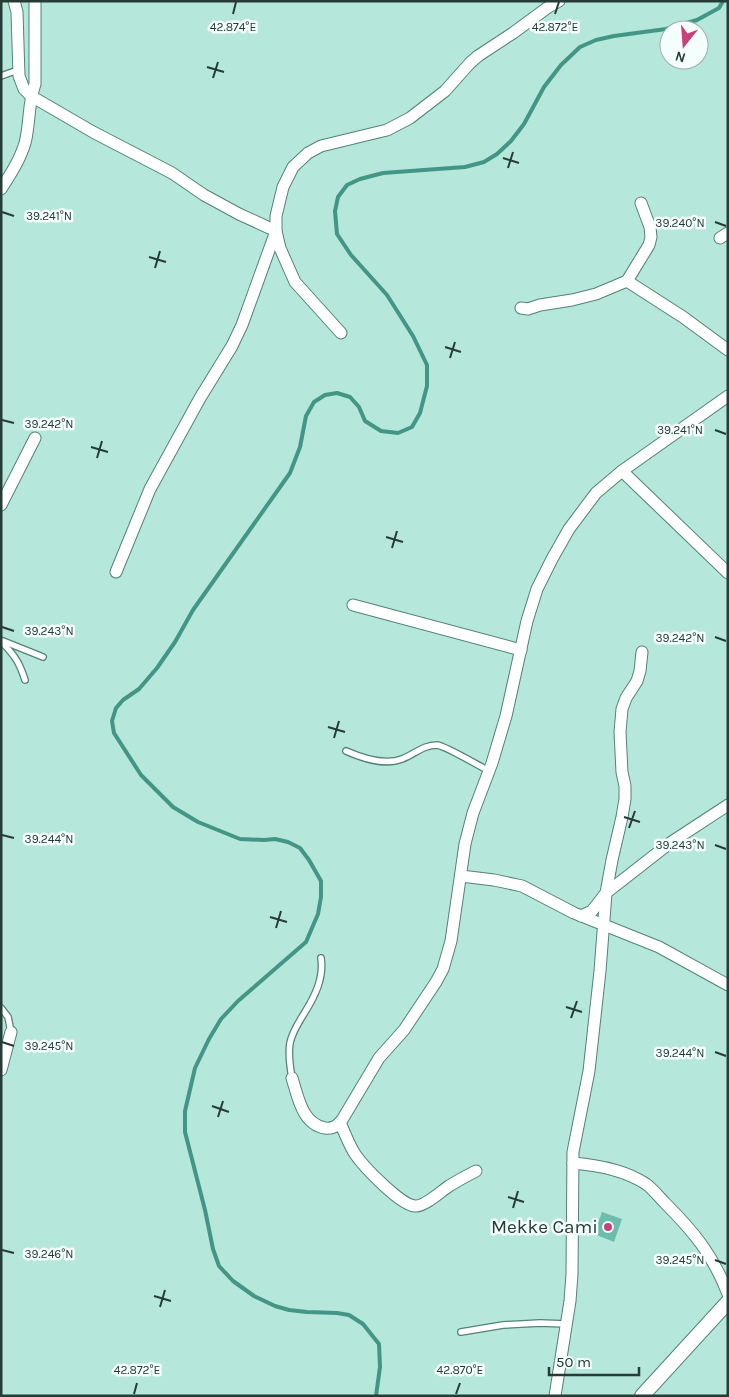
<svg xmlns="http://www.w3.org/2000/svg" width="729" height="1397" viewBox="0 0 729 1397" font-family="Karla,sans-serif">
<style>
.lines{fill:none;stroke-linecap:round;stroke-linejoin:round}
.stream{stroke:#439686;stroke-width:4}
.building{fill:#6cbdac}
.service-casing{stroke:#548278;stroke-width:8}
.minor-casing{stroke:#548278;stroke-width:13}
.tertiary-casing{stroke:#548278;stroke-width:16}
.service{stroke:#fff;stroke-width:5.5}
.minor{stroke:#fff;stroke-width:11}
.tertiary{stroke:#fff;stroke-width:14}
.ticks{fill:none;stroke:#273b37;stroke-width:2}
.poi-dot{fill:#ca4078;stroke:#f4fefc;stroke-width:2}
.labels{text-anchor:middle;dominant-baseline:central;stroke-width:5;stroke-linejoin:round;paint-order:stroke}
.poi-label{font-size:19px;fill:#273b37;stroke:#f4fefc;text-anchor:end}
.ticks-label{font-size:12px;text-anchor:middle;fill:#273b37;stroke:#f4fefc;stroke-width:5;stroke-linejoin:round;paint-order:stroke}
</style>
<rect width="100%" height="100%" fill="#b5e7db"/>
<g class="lines">
<path class="stream" d="M 376,1396 L 380,1367 L 379,1344 L 363,1324 L 349,1315 L 337,1313 L 307,1312 L 289,1310 L 275,1306 L 254,1296 L 233,1281 L 219,1266 L 213,1249 L 205,1210 L 185,1132 L 185,1111 L 195,1068 L 209,1039 L 221,1019 L 238,1001 L 306,942 L 318,914 L 321,897 L 321,881 L 309,860 L 300,848 L 288,842 L 275,839 L 264,840 L 240,839 L 198,822 L 173,807 L 141,775 L 114,733 L 112,721 L 116,708 L 123,700 L 139,689 L 157,668 L 175,642 L 193,610 L 290,473 L 300,447 L 306,416 L 314,402 L 325,395 L 337,393 L 350,397 L 359,407 L 365,421 L 381,431 L 398,433 L 412,427 L 420,413 L 427,386 L 427,365 L 413,336 L 387,295 L 351,255 L 337,234 L 335,211 L 338,197 L 347,185 L 360,179 L 383,173 L 465,167 L 484,162 L 497,154 L 511,141 L 524,124 L 544,87 L 561,65 L 580,47 L 596,40 L 614,36 L 666,29 L 697,20 L 719,8 L 723,1"/>
</g>
<path class="building" d="M 602,1212 L 622,1219 L 614,1242 L 594,1234 Z"/>
<g class="lines">
<g class="service-casing">
<g id="service">
<path d="M 1,76 L 18,70"/>
<path d="M 1,641 C 14,655 19,661 25,680"/>
<path d="M 3,641 L 43,657"/>
<path d="M 346,751 C 362,758 384,766 402,759 C 415,754 423,745 437,745 C 446,746 479,766 489,771"/>
<path d="M 1,1008 L 8,1017 L 11,1032"/>
<path d="M 292,1078 C 290,1067 288,1055 290,1043 C 292,1032 299,1022 305,1012 C 315,996 324,978 321,958"/>
<path d="M 461,1332 L 503,1325 L 540,1323 L 567,1324"/>
</g>
</g>
<g class="minor-casing">
<g id="minor">
<path d="M 14,1 L 17,12 L 19,76 L 24,89 L 31,96 L 93,132 L 172,173 L 204,195 L 239,214 L 276,231 L 242,325 L 232,346 L 200,398 L 150,489 L 116,572"/>
<path d="M 1,189 C 10,175 20,160 25,143 C 30,124 28,103 35,84 L 35,1"/>
<path d="M 720,238 L 728,233"/>
<path d="M 627,281 L 683,317 L 728,350"/>
<path d="M 521,308 L 528,309 L 540,305 L 572,300 L 596,294 L 627,281 L 649,245 L 651,237 L 650,227 L 641,203"/>
<path d="M 341,333 L 295,282 L 280,248 L 276,231 L 276,216 L 283,187 L 293,167 L 308,153 L 321,146 L 387,130 L 410,118 L 445,91 L 470,63 L 478,56 L 513,33 L 547,8 L 559,1"/>
<path d="M 622,471 L 728,573"/>
<path d="M 1,505 L 35,438"/>
<path d="M 353,605 L 521,650"/>
<path d="M 461,876 L 494,880 L 522,886 L 574,913 L 659,947 L 728,985"/>
<path d="M 581,916 L 592,911 L 606,893 L 670,843 L 728,805"/>
<path d="M 1,1070 L 11,1032"/>
<path d="M 292,1078 C 298,1097 302,1124 325,1128 C 333,1129 337,1126 342,1120 L 379,1058 L 404,1030 L 436,982 L 443,969 L 451,941 L 465,844 L 473,813 L 492,763 L 506,716 L 527,621 L 537,589 L 552,559 L 569,529 L 596,493 L 622,471 L 728,396"/>
<path d="M 340,1123 C 345,1133 349,1145 355,1154 C 363,1166 402,1207 416,1206 C 425,1206 440,1192 449,1186 C 457,1181 466,1176 476,1171"/>
<path d="M 573,1163 C 597,1165 625,1170 646,1184 C 653,1189 659,1197 665,1203 C 694,1232 713,1255 728,1294"/>
<path d="M 555,1396 L 570,1301 L 572,1274 L 573,1152 L 589,1071 L 600,971 L 606,893 L 612,860 L 622,817 L 625,799 L 625,786 L 622,772 L 620,732 L 622,709 L 626,698 L 637,681 L 640,671 L 642,652"/>
</g>
</g>
<g class="tertiary-casing">
<path id="tertiary" d="M 642,1396 L 728,1302"/>
</g>
<use href="#service" class="service"/>
<use href="#minor" class="minor"/>
<use href="#tertiary" class="tertiary"/>
</g>
<path class="ticks" d="M 233,14 L 236,2M 555,14 L 559,2M 207,67 L 224,72M 213,78 L 218,62M 503,158 L 519,163M 508,168 L 513,152M 2,212 L 14,216M 715,222 L 726,226M 149,257 L 166,262M 155,268 L 160,251M 445,347 L 461,352M 450,358 L 455,342M 2,420 L 14,423M 715,430 L 726,434M 91,447 L 108,452M 97,458 L 102,441M 386,537 L 403,542M 392,548 L 397,531M 2,627 L 14,631M 715,637 L 726,641M 328,727 L 345,732M 334,738 L 339,721M 624,817 L 640,822M 629,828 L 635,811M 2,835 L 14,838M 715,845 L 726,849M 270,917 L 287,922M 276,928 L 281,911M 566,1007 L 582,1012M 571,1018 L 577,1001M 2,1042 L 14,1046M 715,1052 L 726,1056M 212,1106 L 229,1112M 218,1117 L 223,1101M 508,1197 L 524,1202M 513,1208 L 518,1191M 2,1250 L 14,1253M 715,1260 L 726,1264M 154,1296 L 171,1301M 160,1307 L 165,1290M 134,1394 L 137,1383M 456,1394 L 460,1383"/>
<circle class="poi-dot" cx="608" cy="1227" r="5"/>
<g class="labels">
<g class="poi-label">
<text x="598" y="1227">Mekke Cami</text>
</g>
</g>
<g class="ticks-label">
<text x="233" y="31">42.874°E</text>
<text x="555" y="31">42.872°E</text>
<text x="49" y="220">39.241°N</text>
<text x="680" y="227">39.240°N</text>
<text x="49" y="428">39.242°N</text>
<text x="680" y="434">39.241°N</text>
<text x="49" y="635">39.243°N</text>
<text x="680" y="642">39.242°N</text>
<text x="49" y="843">39.244°N</text>
<text x="680" y="849">39.243°N</text>
<text x="49" y="1050">39.245°N</text>
<text x="680" y="1057">39.244°N</text>
<text x="49" y="1258">39.246°N</text>
<text x="680" y="1264">39.245°N</text>
<text x="137" y="1374">42.872°E</text>
<text x="460" y="1374">42.870°E</text>
</g>
<rect width="729" height="1397" fill="none" stroke="#273b37" stroke-width="5"/>
<g transform="translate(684 45) rotate(197)"><circle r="24" fill="#f4fefc" stroke="#a2b0ad"/>
<path d="M0-4L9 19L0 12L-9 19Z" fill="#ca4078"/>
<text y="-8" font-size="14" font-weight="bold" text-anchor="middle" fill="#273b37">N</text>
</g>
<path d="M549 1367v8h90v-8" fill="none" stroke="#273b37" stroke-width="2.5"/>
<text x="556" y="1367" font-size="15" fill="#273b37" stroke="#f4fefc" stroke-width="4" paint-order="stroke">50 m</text>
</svg>
